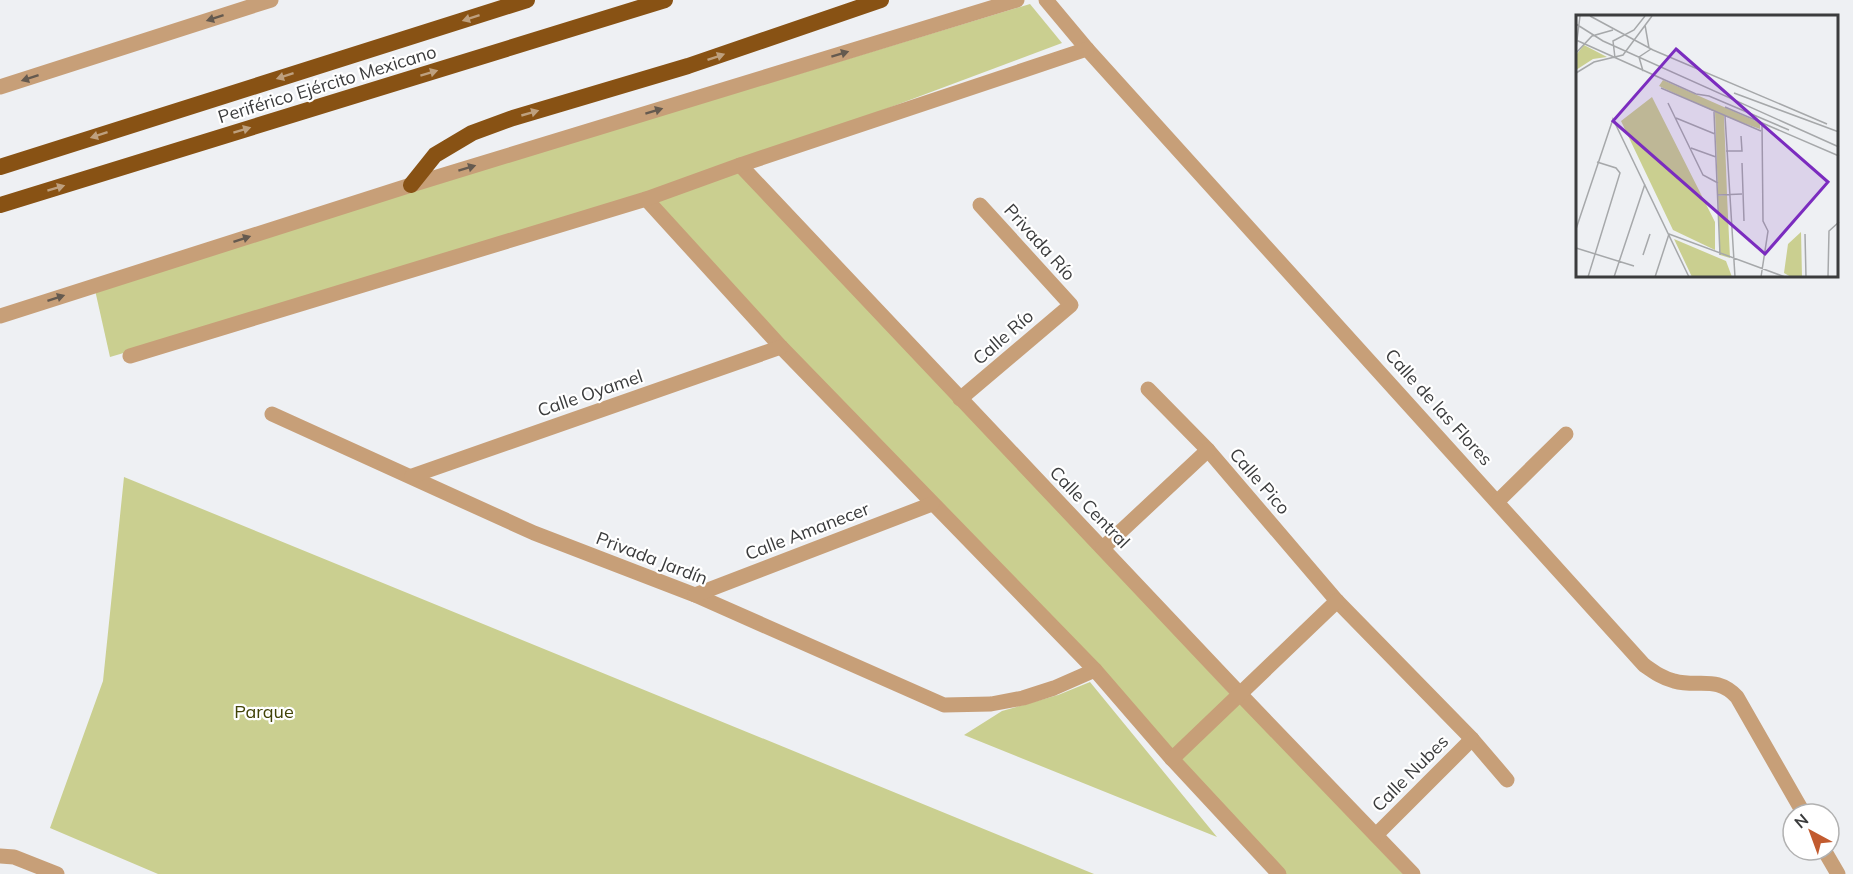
<svg xmlns="http://www.w3.org/2000/svg" width="1853" height="874" viewBox="0 0 1853 874" font-family="Mulish,sans-serif">
<style>
.green{fill:#cacf90}
.lines{fill:none;stroke-linecap:round;stroke-linejoin:round}
.minor{stroke:#c79f78;stroke-width:15}
.tertiary{stroke:#c79f78;stroke-width:15}
.trunk{stroke:#885214;stroke-width:16}
.oneway{fill:#655a4f}
.oneway2{fill:#bea07e}
.labels{text-anchor:middle;dominant-baseline:central;stroke-width:4.5;stroke-linejoin:round;paint-order:stroke}
.street-label{font-size:18px;fill:#3b3c3d;stroke:#fff}
.park-label{font-size:18px;fill:#414307;stroke:#fff}
.inset-road{fill:none;stroke:#a6a8aa;stroke-width:1.5}
.view{fill:#7b2cbf;fill-opacity:0.15;stroke:#7b2cbf;stroke-width:3}
.inset-edge{fill:none;stroke:#3b3c3d;stroke-width:3}
</style>
<rect width="100%" height="100%" fill="#eef0f3"/>
<g class="green">
<path d="M 1030,4 L 1062,43 L 645,199 L 110,357 L 95,290 L 596,135 Z"/>
<path d="M 740,167 L 1230,694 L 1171,752 L 650,201 Z"/>
<path d="M 124,477 L 1094,874 L 158,874 L 50,828 L 103,681 Z"/>
<path d="M 1090,682 L 1217,837 L 964,735 L 1002,711 L 1058,695 Z"/>
<path d="M 1239,700 L 1403,874 L 1285,874 L 1178,760 Z"/>
</g>
<g class="lines">
<g class="minor">
<path d="M 1046,0 L 1087,49 L 1644,665 C 1654,672 1662,678 1674,681 C 1699,688 1716,675 1737,697 L 1804,814"/>
<path d="M 740,165 L 1239,693 L 1413,874"/>
<path d="M 646,199 L 781,347 L 1095,670 L 1172,759 L 1279,874"/>
<path d="M 130,356 L 646,199 L 740,165 L 1087,49"/>
<path d="M 1148,389 L 1208,450 L 1337,601 L 1472,739 L 1507,780"/>
<path d="M 960,399 L 1071,305 L 980,205"/>
<path d="M 272,414 L 534,533 L 695,595 L 944,705 L 991,704 L 1023,698 L 1054,688 L 1095,670"/>
<path d="M 412,476 L 781,347"/>
<path d="M 1498,501 L 1566,434"/>
<path d="M 1103,548 L 1208,450"/>
<path d="M 695,595 L 932,504"/>
<path d="M 1172,759 L 1337,601"/>
<path d="M 1376,835 L 1472,739"/>
<path d="M 1824,850 L 1838,874"/>
<path d="M 0,856 L 14,857 L 57,874"/>
</g>
<g class="tertiary">
<path d="M 0,87 L 271,0"/>
<path d="M 0,316 L 411,185 L 1017,0"/>
</g>
<g class="trunk">
<path d="M 0,167 L 527,0"/>
<path d="M 411,185 L 435,155 L 472,133 L 513,118 L 688,66 L 881,0"/>
<path d="M 0,205 L 665,0"/>
</g>
</g>
<defs><path id="oneway-solid" d="M-6-.8H1V-3.2L6.5 0L1 3.2V.8H-6Z" transform="scale(1.5)"/></defs>
<g class="oneway">
<use href="#oneway-solid" transform="translate(215 18) rotate(162)"/>
<use href="#oneway-solid" transform="translate(840 54) rotate(-17)"/>
<use href="#oneway-solid" transform="translate(30 78) rotate(162)"/>
<use href="#oneway-solid" transform="translate(654 111) rotate(-17)"/>
<use href="#oneway-solid" transform="translate(467 168) rotate(-17)"/>
<use href="#oneway-solid" transform="translate(242 239) rotate(-18)"/>
<use href="#oneway-solid" transform="translate(56 298) rotate(-18)"/>
</g>
<g class="oneway2">
<use href="#oneway-solid" transform="translate(471 18) rotate(162)"/>
<use href="#oneway-solid" transform="translate(716 57) rotate(-19)"/>
<use href="#oneway-solid" transform="translate(429 73) rotate(-17)"/>
<use href="#oneway-solid" transform="translate(285 76) rotate(162)"/>
<use href="#oneway-solid" transform="translate(530 113) rotate(-16)"/>
<use href="#oneway-solid" transform="translate(242 130) rotate(-17)"/>
<use href="#oneway-solid" transform="translate(99 135) rotate(162)"/>
<use href="#oneway-solid" transform="translate(56 188) rotate(-17)"/>
</g>
<g class="labels">
<g class="street-label">
<text transform="translate(327 84) rotate(-17)">Periférico Ejército Mexicano</text>
<text transform="translate(1040 242) rotate(48)">Privada Río</text>
<text transform="translate(1003 337) rotate(-41)">Calle Río</text>
<text transform="translate(590 393) rotate(-19)">Calle Oyamel</text>
<text transform="translate(1439 407) rotate(48)">Calle de las Flores</text>
<text transform="translate(1260 481) rotate(49)">Calle Pico</text>
<text transform="translate(1090 507) rotate(46)">Calle Central</text>
<text transform="translate(807 531) rotate(-21)">Calle Amanecer</text>
<text transform="translate(652 558) rotate(21)">Privada Jardín</text>
<text transform="translate(1410 773) rotate(-45)">Calle Nubes</text>
</g>
<g class="park-label">
<text x="264" y="711">Parque</text>
</g>
</g>
<g transform="translate(1576 15)">
<rect width="262" height="262" fill="#eef0f3"/>
<path d="M 8,30 L 31,42 L 17,44 L 0,55 L 0,40 ZM 87,65 L 184,108 L 184,114 L 148,101 L 151,179 L 142,180 L 139,97 L 83,71 ZM 76,82 L 139,207 L 139,235 L 97,215 L 45,106 ZM 151,180 L 154,243 L 144,240 L 142,181 ZM 225,217 L 226,262 L 215,262 L 208,258 L 212,229 ZM 98,224 L 150,246 L 156,262 L 116,262 Z" fill="#cacf90"/>
<path class="inset-road" d="M 14,1 L 77,35 L 251,109M 0,9 L 27,26 L 263,132M 69,10 L 73,33M 0,25 L 120,79M 0,33 L 4,1M 0,38 L 16,21 L 37,15M 39,43 L 37,26 L 58,15 L 69,1M 67,56 L 63,42 L 75,34M 0,58 L 18,47 L 47,40 L 76,1M 85,73 L 185,116M 158,78 L 263,117M 120,79 L 133,81 L 213,115M 92,88 L 127,160 L 142,168M 149,92 L 263,141M 138,97 L 144,240M 149,101 L 159,262M 100,103 L 139,119M 115,133 L 140,142M 150,136 L 166,136 L 165,121M 166,148 L 168,206M 142,180 L 166,179M 0,214 L 37,104 L 113,262M 229,219 L 230,262M 0,233 L 58,251M 67,240 L 74,219M 12,262 L 44,158 L 40,153 L 21,147M 38,262 L 69,169M 79,262 L 93,219 L 209,262M 185,262 L 192,216 L 187,206 L 186,108M 252,262 L 253,216 L 263,207"/>
<path class="view" d="M 100,34 L 252,167 L 189,239 L 37,106 Z"/>
<rect width="262" height="262" class="inset-edge"/>
</g>
<g transform="translate(1811 832) rotate(319)"><circle r="28" fill="#ffffff" stroke="#b1b1b1" stroke-width="1.5"/>
<path d="M0-4.5L10 22L0 15L-10 22Z" fill="#c25b2f"/>
<text y="-9" font-size="16" font-weight="bold" text-anchor="middle" fill="#3b3c3d">N</text>
</g>
</svg>
